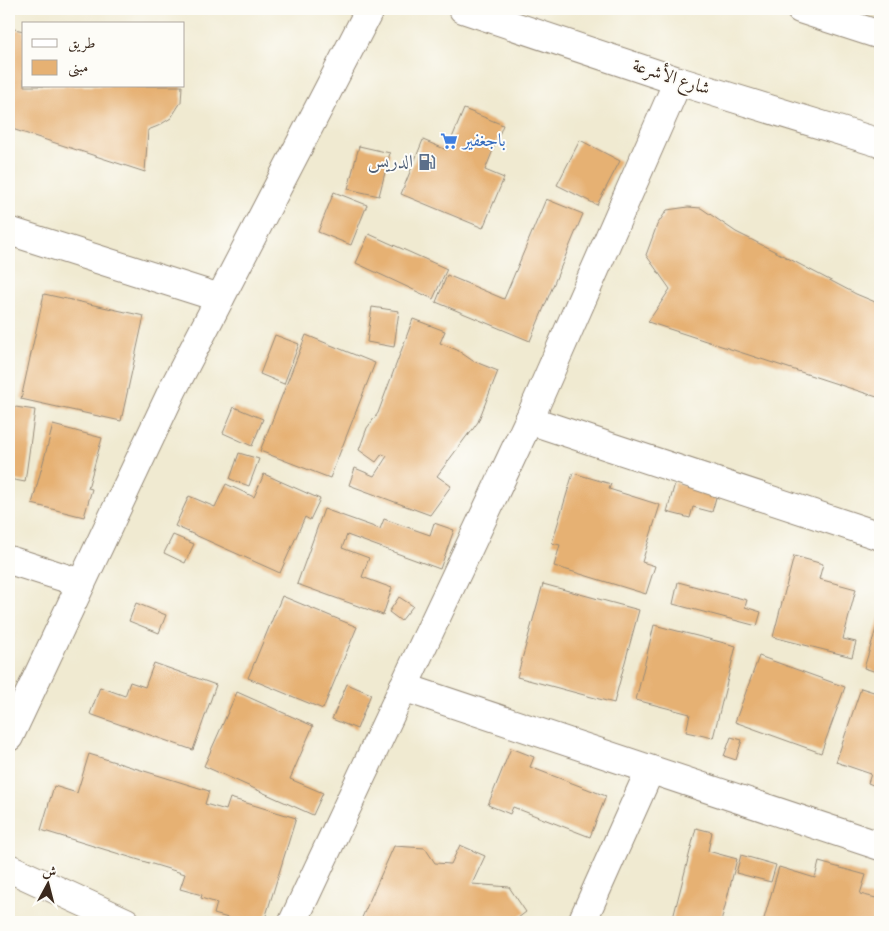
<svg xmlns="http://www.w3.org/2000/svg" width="889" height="931" viewBox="0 0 889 931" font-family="Vollkorn,Amiri,serif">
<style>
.building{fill:#e6b173}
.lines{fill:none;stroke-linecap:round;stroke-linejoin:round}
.minor-casing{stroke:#968a78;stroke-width:30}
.minor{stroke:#fff;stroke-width:28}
.labels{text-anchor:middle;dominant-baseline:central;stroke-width:4;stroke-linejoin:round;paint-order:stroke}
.street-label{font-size:18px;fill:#3b2a1e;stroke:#fdfcf7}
.shop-label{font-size:18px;fill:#366cbe;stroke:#fdfcf7;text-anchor:start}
.service-label{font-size:18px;fill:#4e5e75;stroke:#fdfcf7;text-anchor:end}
</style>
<rect width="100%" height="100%" fill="#fdfcf7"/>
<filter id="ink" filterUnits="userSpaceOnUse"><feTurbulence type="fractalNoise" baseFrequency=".02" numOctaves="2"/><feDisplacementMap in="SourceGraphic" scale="10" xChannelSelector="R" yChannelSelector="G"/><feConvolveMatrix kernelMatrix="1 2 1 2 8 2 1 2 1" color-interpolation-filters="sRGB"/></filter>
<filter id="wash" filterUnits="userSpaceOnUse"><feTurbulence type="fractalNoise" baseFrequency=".0096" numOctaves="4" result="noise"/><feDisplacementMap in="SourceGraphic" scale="20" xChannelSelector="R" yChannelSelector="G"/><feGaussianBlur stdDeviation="1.12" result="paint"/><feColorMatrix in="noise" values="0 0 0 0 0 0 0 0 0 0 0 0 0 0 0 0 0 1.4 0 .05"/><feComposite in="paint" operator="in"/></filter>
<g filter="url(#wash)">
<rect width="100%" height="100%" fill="#f0ead1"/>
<g id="blocks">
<g class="building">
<path d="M 9,28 L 24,31 L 24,86 L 182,86 L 181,102 L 171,118 L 158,126 L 148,130 L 145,172 L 9,128 Z"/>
<path d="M 464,109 L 503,125 L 485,170 L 504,178 L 483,228 L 401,194 L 423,140 L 447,150 Z"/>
<path d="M 580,140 L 620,161 L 597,205 L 557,185 Z"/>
<path d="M 359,146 L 390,153 L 379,196 L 348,189 Z"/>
<path d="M 334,192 L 367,205 L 351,245 L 318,232 Z"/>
<path d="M 546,199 L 583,214 L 530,341 L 436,302 L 447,275 L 504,299 Z"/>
<path d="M 688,207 L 701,208 L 736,232 L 780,254 L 856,294 L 880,304 L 880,398 L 648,322 L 670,289 L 646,255 L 657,225 L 667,210 Z"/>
<path d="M 369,234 L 447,269 L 433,299 L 356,263 Z"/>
<path d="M 44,294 L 144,316 L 121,421 L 21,399 Z"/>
<path d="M 372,307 L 399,311 L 394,347 L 367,342 Z"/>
<path d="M 413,319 L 445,331 L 440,343 L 457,350 L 473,361 L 498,371 L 478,422 L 468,436 L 469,433 L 437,476 L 451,486 L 430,515 L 349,485 L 355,468 L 374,476 L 387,456 L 382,454 L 376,462 L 359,450 L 367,428 L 378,413 Z"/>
<path d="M 275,335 L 299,344 L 284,384 L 260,374 Z"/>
<path d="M 306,335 L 375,363 L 330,478 L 260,451 Z"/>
<path d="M 9,406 L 35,410 L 25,482 L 9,479 Z"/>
<path d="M 234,407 L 263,419 L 252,446 L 223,433 Z"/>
<path d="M 53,425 L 102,438 L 88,488 L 92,489 L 84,517 L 32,504 Z"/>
<path d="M 239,453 L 259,459 L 249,486 L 230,479 Z"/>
<path d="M 573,473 L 611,484 L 609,489 L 660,505 L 642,562 L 655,566 L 646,594 L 554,566 L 560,545 L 552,543 Z"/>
<path d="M 264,474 L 320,499 L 310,520 L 305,517 L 280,573 L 175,526 L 189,496 L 215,507 L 226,484 L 254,497 Z"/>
<path d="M 675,483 L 717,494 L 712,512 L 693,507 L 690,518 L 667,512 Z"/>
<path d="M 324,509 L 380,529 L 384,519 L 430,535 L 434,523 L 454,530 L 440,569 L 347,535 L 342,548 L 369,558 L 362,577 L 392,588 L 383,615 L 297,584 Z"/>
<path d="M 173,535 L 194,544 L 185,563 L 164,553 Z"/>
<path d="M 794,556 L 823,564 L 819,579 L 856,589 L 843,639 L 856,642 L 852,657 L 773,637 Z"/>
<path d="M 678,582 L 747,600 L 745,607 L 761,612 L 757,626 L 673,604 Z"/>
<path d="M 543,584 L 639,610 L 614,703 L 517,677 Z"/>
<path d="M 282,596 L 357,627 L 323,709 L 248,678 Z"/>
<path d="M 399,597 L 413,606 L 401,621 L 389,612 Z"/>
<path d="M 136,603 L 166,615 L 159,633 L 129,621 Z"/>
<path d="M 880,616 L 880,673 L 864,668 Z"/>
<path d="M 654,625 L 736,646 L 713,738 L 686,732 L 690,714 L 636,700 Z"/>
<path d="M 759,656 L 845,687 L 821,753 L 735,722 Z"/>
<path d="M 154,663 L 216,685 L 193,750 L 90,714 L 100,687 L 125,696 L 130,682 L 145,687 Z"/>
<path d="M 347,684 L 371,694 L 357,729 L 332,719 Z"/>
<path d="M 861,688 L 880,694 L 880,788 L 868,783 L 871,774 L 836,762 Z"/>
<path d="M 237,692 L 313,726 L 290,779 L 323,793 L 313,815 L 204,766 Z"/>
<path d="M 731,737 L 742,740 L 736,760 L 724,756 Z"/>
<path d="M 511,748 L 534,757 L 530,767 L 606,796 L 590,837 L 513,807 L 510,814 L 488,805 Z"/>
<path d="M 89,754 L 209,791 L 205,804 L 226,810 L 230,798 L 296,818 L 264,922 L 242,922 L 214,914 L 217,903 L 201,898 L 202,895 L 180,889 L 185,874 L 41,830 L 54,786 L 77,793 Z"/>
<path d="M 696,828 L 712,832 L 708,851 L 737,859 L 721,922 L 672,922 Z"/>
<path d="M 460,845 L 485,856 L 472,884 L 509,887 L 526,912 L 518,918 L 516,922 L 360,922 L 394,846 L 425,848 L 435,863 L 451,864 Z"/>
<path d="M 741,855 L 776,865 L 771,882 L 736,873 Z"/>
<path d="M 819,862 L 866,875 L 860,894 L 880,899 L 880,922 L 763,922 L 779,867 L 815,878 Z"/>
</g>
</g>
</g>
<g filter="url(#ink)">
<use href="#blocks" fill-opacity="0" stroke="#968a78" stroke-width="1"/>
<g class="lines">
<g class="minor-casing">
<g id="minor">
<path d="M 463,9 L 678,81 L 880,143"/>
<path d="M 800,9 L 880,35"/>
<path d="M 9,231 L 220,298"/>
<path d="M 529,420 L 880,536"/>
<path d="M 9,560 L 81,583"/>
<path d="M 403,687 L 880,846"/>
<path d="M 9,737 L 173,389 L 370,9"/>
<path d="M 9,868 L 126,922"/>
<path d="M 293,922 L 529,420 L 678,81"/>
<path d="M 582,922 L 650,770"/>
</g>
</g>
<use href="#minor" class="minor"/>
</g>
</g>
<defs>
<g id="supermarket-bare" transform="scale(1.35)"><path d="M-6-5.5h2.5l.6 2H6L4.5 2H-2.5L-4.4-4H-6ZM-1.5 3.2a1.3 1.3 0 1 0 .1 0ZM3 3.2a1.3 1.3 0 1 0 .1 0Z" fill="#3f7fe0" stroke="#fdfcf7" stroke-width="2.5" paint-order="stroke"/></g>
<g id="fuel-bare" transform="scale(1.35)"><path d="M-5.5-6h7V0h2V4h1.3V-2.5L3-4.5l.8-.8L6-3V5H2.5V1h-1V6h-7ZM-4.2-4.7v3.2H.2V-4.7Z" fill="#5c6f8a" stroke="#fdfcf7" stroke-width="2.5" paint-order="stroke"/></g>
</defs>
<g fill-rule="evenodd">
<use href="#supermarket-bare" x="449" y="141"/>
<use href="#fuel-bare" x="427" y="162"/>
</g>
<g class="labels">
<g class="street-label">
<text transform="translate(671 78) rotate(18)">شارع الأشرعة</text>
</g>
<g class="shop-label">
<text x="463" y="141">باجغفير</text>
</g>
<g class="service-label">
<text x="413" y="162">الدريس</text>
</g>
</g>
<rect width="889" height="931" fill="none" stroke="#fdfcf7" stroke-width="30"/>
<rect x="22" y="22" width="162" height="65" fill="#fdfcf7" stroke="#afa8a0"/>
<rect x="32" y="39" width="25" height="8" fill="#ffffff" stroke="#afa8a0"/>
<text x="68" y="48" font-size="15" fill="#3b2a1e">طريق</text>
<rect x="32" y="60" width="25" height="15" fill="#e6b173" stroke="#afa8a0"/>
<text x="68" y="72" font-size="15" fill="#3b2a1e">مبنى</text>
<g transform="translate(48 884) rotate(7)" stroke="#fdfcf7" stroke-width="4" paint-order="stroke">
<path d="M0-4L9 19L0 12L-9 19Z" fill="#3b2a1e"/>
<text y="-8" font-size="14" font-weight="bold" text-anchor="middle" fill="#3b2a1e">ش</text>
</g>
</svg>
